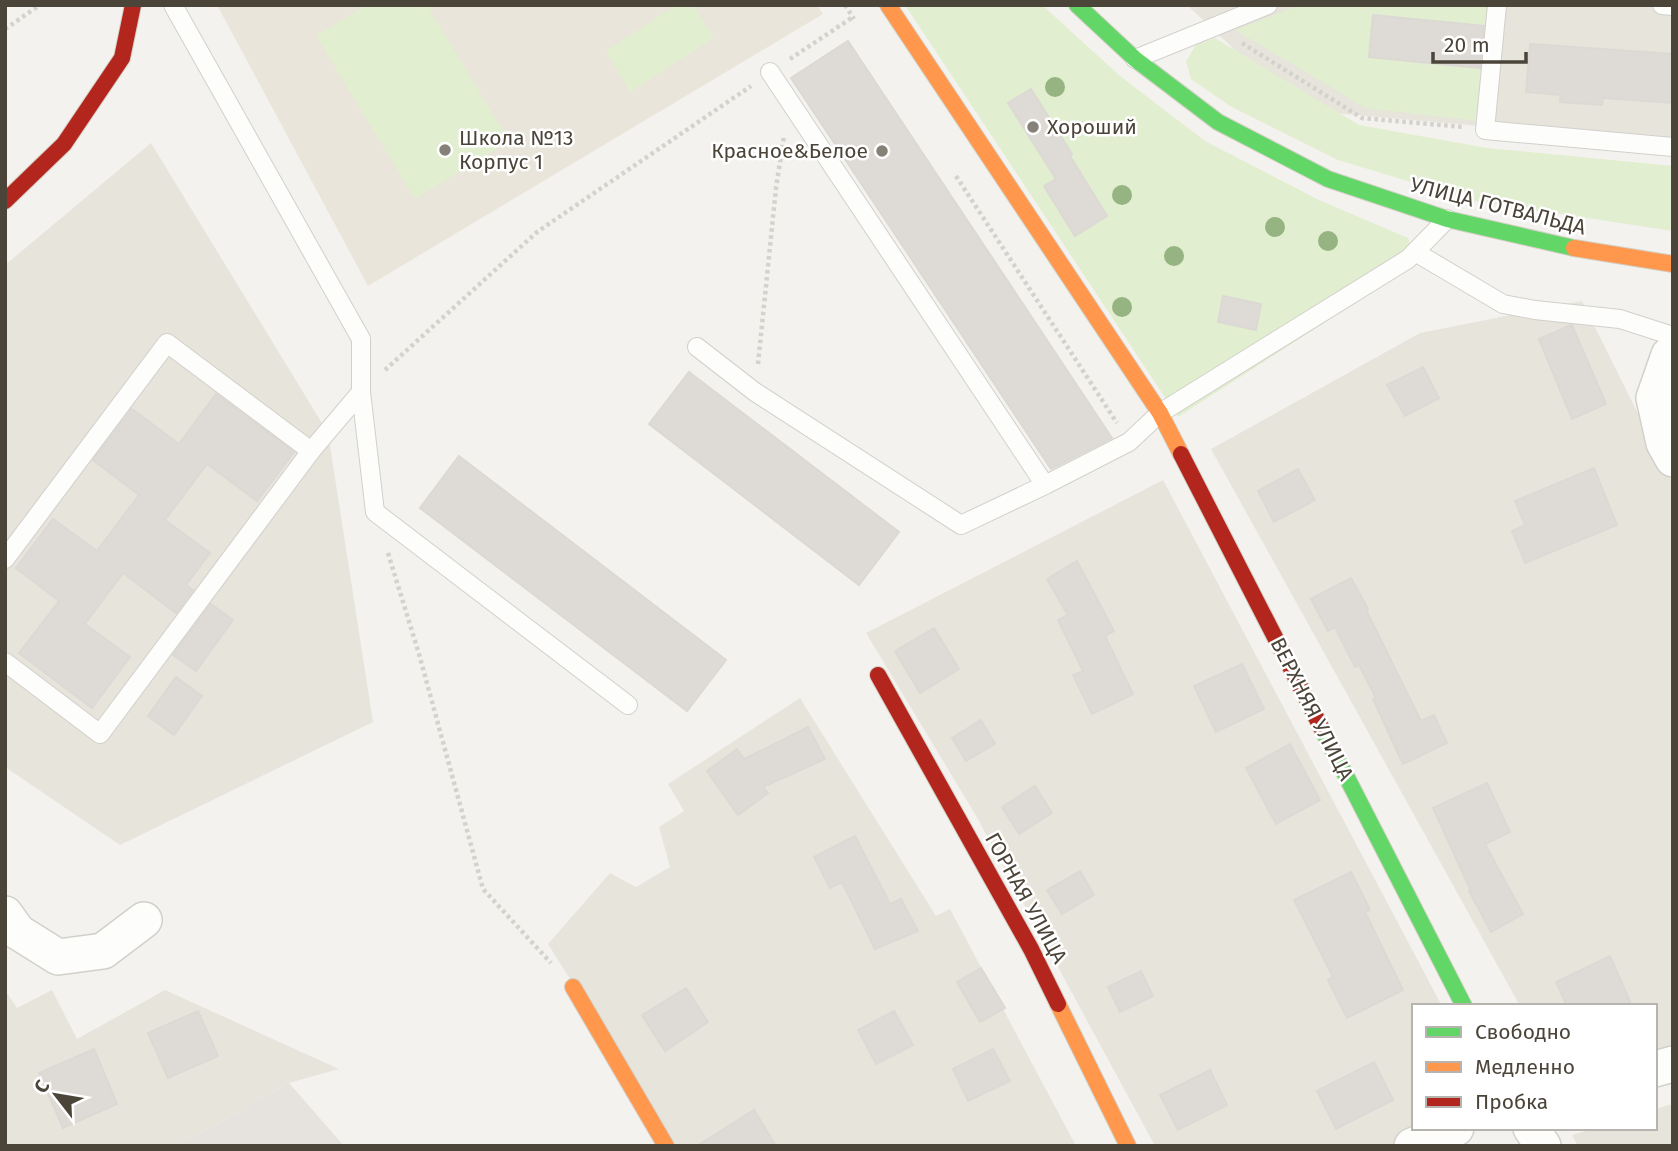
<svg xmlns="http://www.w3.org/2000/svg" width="1678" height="1151" viewBox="0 0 1678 1151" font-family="'Fira Sans',sans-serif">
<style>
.residential{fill:#e7e4dc}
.industrial{fill:#e6e2de}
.education{fill:#eae5da}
.green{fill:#e1eecf}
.building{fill:#dedbd6;stroke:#dcd9d4;stroke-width:2}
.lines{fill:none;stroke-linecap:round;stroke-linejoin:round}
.lane-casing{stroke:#d2d0cb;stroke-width:20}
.street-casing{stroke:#d2d0cb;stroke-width:38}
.fast-casing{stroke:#d3cfc5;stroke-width:18}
.slow-casing{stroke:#d3cfc5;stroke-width:18}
.jam-casing{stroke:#d3cfc5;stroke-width:18}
.path{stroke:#d3d2cc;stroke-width:4.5;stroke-dasharray:3.5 3.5;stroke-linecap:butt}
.lane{stroke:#fdfdfc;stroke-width:18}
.street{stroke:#fdfdfc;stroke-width:35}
.fast{stroke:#63d668;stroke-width:16}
.slow{stroke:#ff974d;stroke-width:16}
.jam{stroke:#b3261e;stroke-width:16}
.tree{fill:#96b382}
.poi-dot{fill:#868178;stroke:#fff;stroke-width:2.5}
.labels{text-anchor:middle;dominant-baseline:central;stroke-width:5;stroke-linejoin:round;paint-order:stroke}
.poi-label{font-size:21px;fill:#4b4439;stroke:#fff;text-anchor:start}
.street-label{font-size:21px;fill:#4b4439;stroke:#fff}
</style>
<rect width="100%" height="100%" fill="#f4f2ee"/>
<g class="residential">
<path d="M 1187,5 L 1673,5 L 1673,143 L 1299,110 Z"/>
<path d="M 151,143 L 328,433 L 373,722 L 120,845 L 5,767 L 5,265 Z"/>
<path d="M 1582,301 L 1673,484 L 1673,1048 L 1655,1053 L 1655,1006 L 1520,1006 L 1211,449 L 1420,333 Z"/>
<path d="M 1163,480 L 1442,1006 L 1414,1006 L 1414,1128 L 1403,1146 L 1155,1146 L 975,814 L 866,633 Z"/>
<path d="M 800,698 L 936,916 L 950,909 L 1076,1146 L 675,1146 L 548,944 L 610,873 L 636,887 L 670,867 L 659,827 L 684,811 L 668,784 Z"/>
<path d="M 5,990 L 17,1008 L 52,990 L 77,1039 L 165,990 L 339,1069 L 289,1083 L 178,1146 L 5,1146 Z"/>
<path d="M 1673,1104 L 1673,1146 L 1578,1146 L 1572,1135 L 1595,1128 L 1655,1128 L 1655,1109 Z"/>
</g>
<path class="industrial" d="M 289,1083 L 344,1146 L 178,1146 Z"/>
<path class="education" d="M 217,5 L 817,5 L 823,14 L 368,286 Z"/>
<g class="green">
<path d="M 366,5 L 427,5 L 509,141 L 415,199 L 316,36 Z"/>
<path d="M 676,5 L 693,5 L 714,38 L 630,92 L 606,51 Z"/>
<path d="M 905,5 L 1042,5 L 1120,76 L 1205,141 L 1319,200 L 1408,238 L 1412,251 L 1406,270 L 1178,417 Z"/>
<path d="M 1300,5 L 1468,5 L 1489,7 L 1478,121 L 1366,108 L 1235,30 Z"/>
<path d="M 1215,38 L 1359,125 L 1487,148 L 1673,166 L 1673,231 L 1474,201 L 1338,160 L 1230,106 L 1191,79 L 1186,61 L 1196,45 Z"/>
</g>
<g class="building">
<path d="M 1373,15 L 1484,26 L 1480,68 L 1369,57 Z"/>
<path d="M 848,41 L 1112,438 L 1051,469 L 791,78 Z"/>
<path d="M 1530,44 L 1673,54 L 1673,103 L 1603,98 L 1602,105 L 1560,102 L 1561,95 L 1526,92 Z"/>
<path d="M 1031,89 L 1072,154 L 1070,156 L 1107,216 L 1075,236 L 1044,186 L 1056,179 L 1008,103 Z"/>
<path d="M 1223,296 L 1261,304 L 1256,330 L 1218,322 Z"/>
<path d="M 1571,325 L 1572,325 L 1606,404 L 1572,419 L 1539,339 Z"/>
<path d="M 1423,367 L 1439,398 L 1405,416 L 1387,385 Z"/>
<path d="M 689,372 L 899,532 L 859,585 L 649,424 Z"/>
<path d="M 216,394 L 294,452 L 257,501 L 207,464 L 165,520 L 210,553 L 186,585 L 193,590 L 176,613 L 123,573 L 85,624 L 130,657 L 92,708 L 19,653 L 59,601 L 16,568 L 53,519 L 97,551 L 139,495 L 93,460 L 132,409 L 179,444 Z"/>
<path d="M 459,456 L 726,660 L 687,711 L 420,508 Z"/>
<path d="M 1594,468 L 1617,525 L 1525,563 L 1512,531 L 1525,525 L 1515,501 Z"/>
<path d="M 1298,469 L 1315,500 L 1274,522 L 1258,491 Z"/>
<path d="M 1077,561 L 1114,631 L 1105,636 L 1133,694 L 1092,714 L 1073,675 L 1083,671 L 1058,620 L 1068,615 L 1047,579 Z"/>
<path d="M 1351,578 L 1368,609 L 1366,610 L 1421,721 L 1434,715 L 1447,743 L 1403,764 L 1373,699 L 1376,698 L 1359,665 L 1355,667 L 1335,627 L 1328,631 L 1311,599 Z"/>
<path d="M 211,604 L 233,620 L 196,671 L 173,655 Z"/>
<path d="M 934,628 L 959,669 L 920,693 L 895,651 Z"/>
<path d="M 1242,664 L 1264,709 L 1216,732 L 1194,686 Z"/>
<path d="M 176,677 L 202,696 L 174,735 L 148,716 Z"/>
<path d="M 981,720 L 995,744 L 966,761 L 952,738 Z"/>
<path d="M 808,727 L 825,759 L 763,787 L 768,793 L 738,815 L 707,771 L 737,749 L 744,759 Z"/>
<path d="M 1290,744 L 1320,800 L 1276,824 L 1246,768 Z"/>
<path d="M 1487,783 L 1510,832 L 1485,844 L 1523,914 L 1491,932 L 1469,891 L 1471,891 L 1433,808 Z"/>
<path d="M 1035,786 L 1052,813 L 1019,834 L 1002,807 Z"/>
<path d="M 855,836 L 890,904 L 901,899 L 918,931 L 875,949 L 842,882 L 830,888 L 814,857 Z"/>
<path d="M 1080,871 L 1094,895 L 1062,914 L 1047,890 Z"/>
<path d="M 1351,872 L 1370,910 L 1365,912 L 1403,990 L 1347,1018 L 1328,980 L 1333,977 L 1294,900 Z"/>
<path d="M 1610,956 L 1632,1006 L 1567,1006 L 1556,982 Z"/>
<path d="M 981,968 L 1005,1008 L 980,1022 L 957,982 Z"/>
<path d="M 1141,971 L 1153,996 L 1120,1012 L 1108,987 Z"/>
<path d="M 686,988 L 708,1022 L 665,1051 L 642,1015 Z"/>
<path d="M 198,1011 L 218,1056 L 168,1078 L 148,1033 Z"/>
<path d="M 894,1011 L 913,1045 L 876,1064 L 858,1030 Z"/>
<path d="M 94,1049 L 117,1104 L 63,1128 L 39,1073 Z"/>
<path d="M 993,1049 L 1010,1081 L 968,1101 L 953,1069 Z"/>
<path d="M 1374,1062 L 1393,1100 L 1336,1129 L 1317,1091 Z"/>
<path d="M 1210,1070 L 1227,1105 L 1178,1130 L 1160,1095 Z"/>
<path d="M 754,1110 L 776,1146 L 697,1146 Z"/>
</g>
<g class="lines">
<g class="lane-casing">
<g id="lane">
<path d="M 173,5 L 361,339 L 361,392 L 375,512 L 628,705"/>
<path d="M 1497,5 L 1485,130 L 1673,147"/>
<path d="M 1662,5 L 1673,6"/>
<path d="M 1135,59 L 1268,5"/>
<path d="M 770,72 L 1045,485"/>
<path d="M 1415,252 L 1503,304 L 1535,310 L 1620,319 L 1673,336"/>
<path d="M 697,347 L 755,392 L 961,525 L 1045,485 L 1129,442 L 1160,413 L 1408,259 L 1447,219"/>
<path d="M 5,559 L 167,343 L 311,451"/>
<path d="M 5,662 L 100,734 L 311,451 L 361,392"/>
</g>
</g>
<g class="street-casing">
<g id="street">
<path d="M 1673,352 L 1669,355 L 1654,398 L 1664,443 L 1673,459"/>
<path d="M 5,914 L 18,932 L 58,957 L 103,951 L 144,920"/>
<path d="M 1655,1069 L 1673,1064"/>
<path d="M 1531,1128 L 1543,1146"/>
<path d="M 1412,1146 L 1456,1128"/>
</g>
</g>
<g class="fast-casing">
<g id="fast">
<path d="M 1077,5 L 1135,59 L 1218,122 L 1328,179 L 1447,219 L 1574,248"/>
<path d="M 1322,729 L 1464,1006"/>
</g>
</g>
<g class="slow-casing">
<g id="slow">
<path d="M 888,5 L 1160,413 L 1181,454"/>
<path d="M 1574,248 L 1673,264"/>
<path d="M 573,987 L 666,1146"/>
<path d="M 1058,1004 L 1128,1146"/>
</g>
</g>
<g class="jam-casing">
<g id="jam">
<path d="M 5,201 L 64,144 L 122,58 L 133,5"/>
<path d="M 1181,454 L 1322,729"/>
<path d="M 878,675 L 1031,949 L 1058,1004"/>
</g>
</g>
<g class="path">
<path d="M 845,5 L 854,19"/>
<path d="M 5,29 L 40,5"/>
<path d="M 1242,43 L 1362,118 L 1463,127"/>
<path d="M 790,59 L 853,17"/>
<path d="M 956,176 L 1117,423"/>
<path d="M 758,364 L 776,188 L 784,136"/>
<path d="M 385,370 L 537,232 L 751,86"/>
<path d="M 388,553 L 419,654 L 483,889 L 551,963"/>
</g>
<use href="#lane" class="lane"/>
<use href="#street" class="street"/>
<use href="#fast" class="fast"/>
<use href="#slow" class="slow"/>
<use href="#jam" class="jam"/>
</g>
<g class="tree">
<circle cx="1055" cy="87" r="10"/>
<circle cx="1122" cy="195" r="10"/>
<circle cx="1275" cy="227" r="10"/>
<circle cx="1328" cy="241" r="10"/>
<circle cx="1174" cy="256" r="10"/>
<circle cx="1122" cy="307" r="10"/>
</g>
<g class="poi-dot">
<circle cx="1033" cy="127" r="7"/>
<circle cx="445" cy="150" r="7"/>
<circle cx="882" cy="151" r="7"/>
</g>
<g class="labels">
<g class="poi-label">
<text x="1047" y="127">Хороший</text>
<text x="459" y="138">Школа №13<tspan x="459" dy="24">Корпус 1</tspan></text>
<text x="868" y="151" text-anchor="end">Красное&amp;Белое</text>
</g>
<g class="street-label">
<text transform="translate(1498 206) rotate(14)">УЛИЦА ГОТВАЛЬДА</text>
<text transform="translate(1312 709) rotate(63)">ВЕРХНЯЯ УЛИЦА</text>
<text transform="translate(1026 898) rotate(61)">ГОРНАЯ УЛИЦА</text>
</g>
</g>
<rect width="1678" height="1151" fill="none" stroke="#4b4439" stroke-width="14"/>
<rect x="1412" y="1004" width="245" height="126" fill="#ffffff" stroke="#b7b4b0" stroke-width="2"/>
<rect x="1426" y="1027" width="35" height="10" fill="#63d668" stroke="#b7b4b0" stroke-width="2"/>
<text x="1475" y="1039" font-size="21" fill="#4b4439">Свободно</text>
<rect x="1426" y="1062" width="35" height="10" fill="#ff974d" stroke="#b7b4b0" stroke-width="2"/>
<text x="1475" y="1074" font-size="21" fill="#4b4439">Медленно</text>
<rect x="1426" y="1097" width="35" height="10" fill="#b3261e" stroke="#b7b4b0" stroke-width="2"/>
<text x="1475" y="1109" font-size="21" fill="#4b4439">Пробка</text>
<g transform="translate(56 1095) rotate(301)" stroke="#ffffff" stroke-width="5" paint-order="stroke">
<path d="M0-5L12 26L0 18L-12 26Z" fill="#4b4439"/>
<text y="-10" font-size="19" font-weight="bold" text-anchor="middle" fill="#4b4439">С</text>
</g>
<path d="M1433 52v10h93v-10" fill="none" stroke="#4b4439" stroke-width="3.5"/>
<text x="1444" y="52" font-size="21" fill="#4b4439" stroke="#ffffff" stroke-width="5" paint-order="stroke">20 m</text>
</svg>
